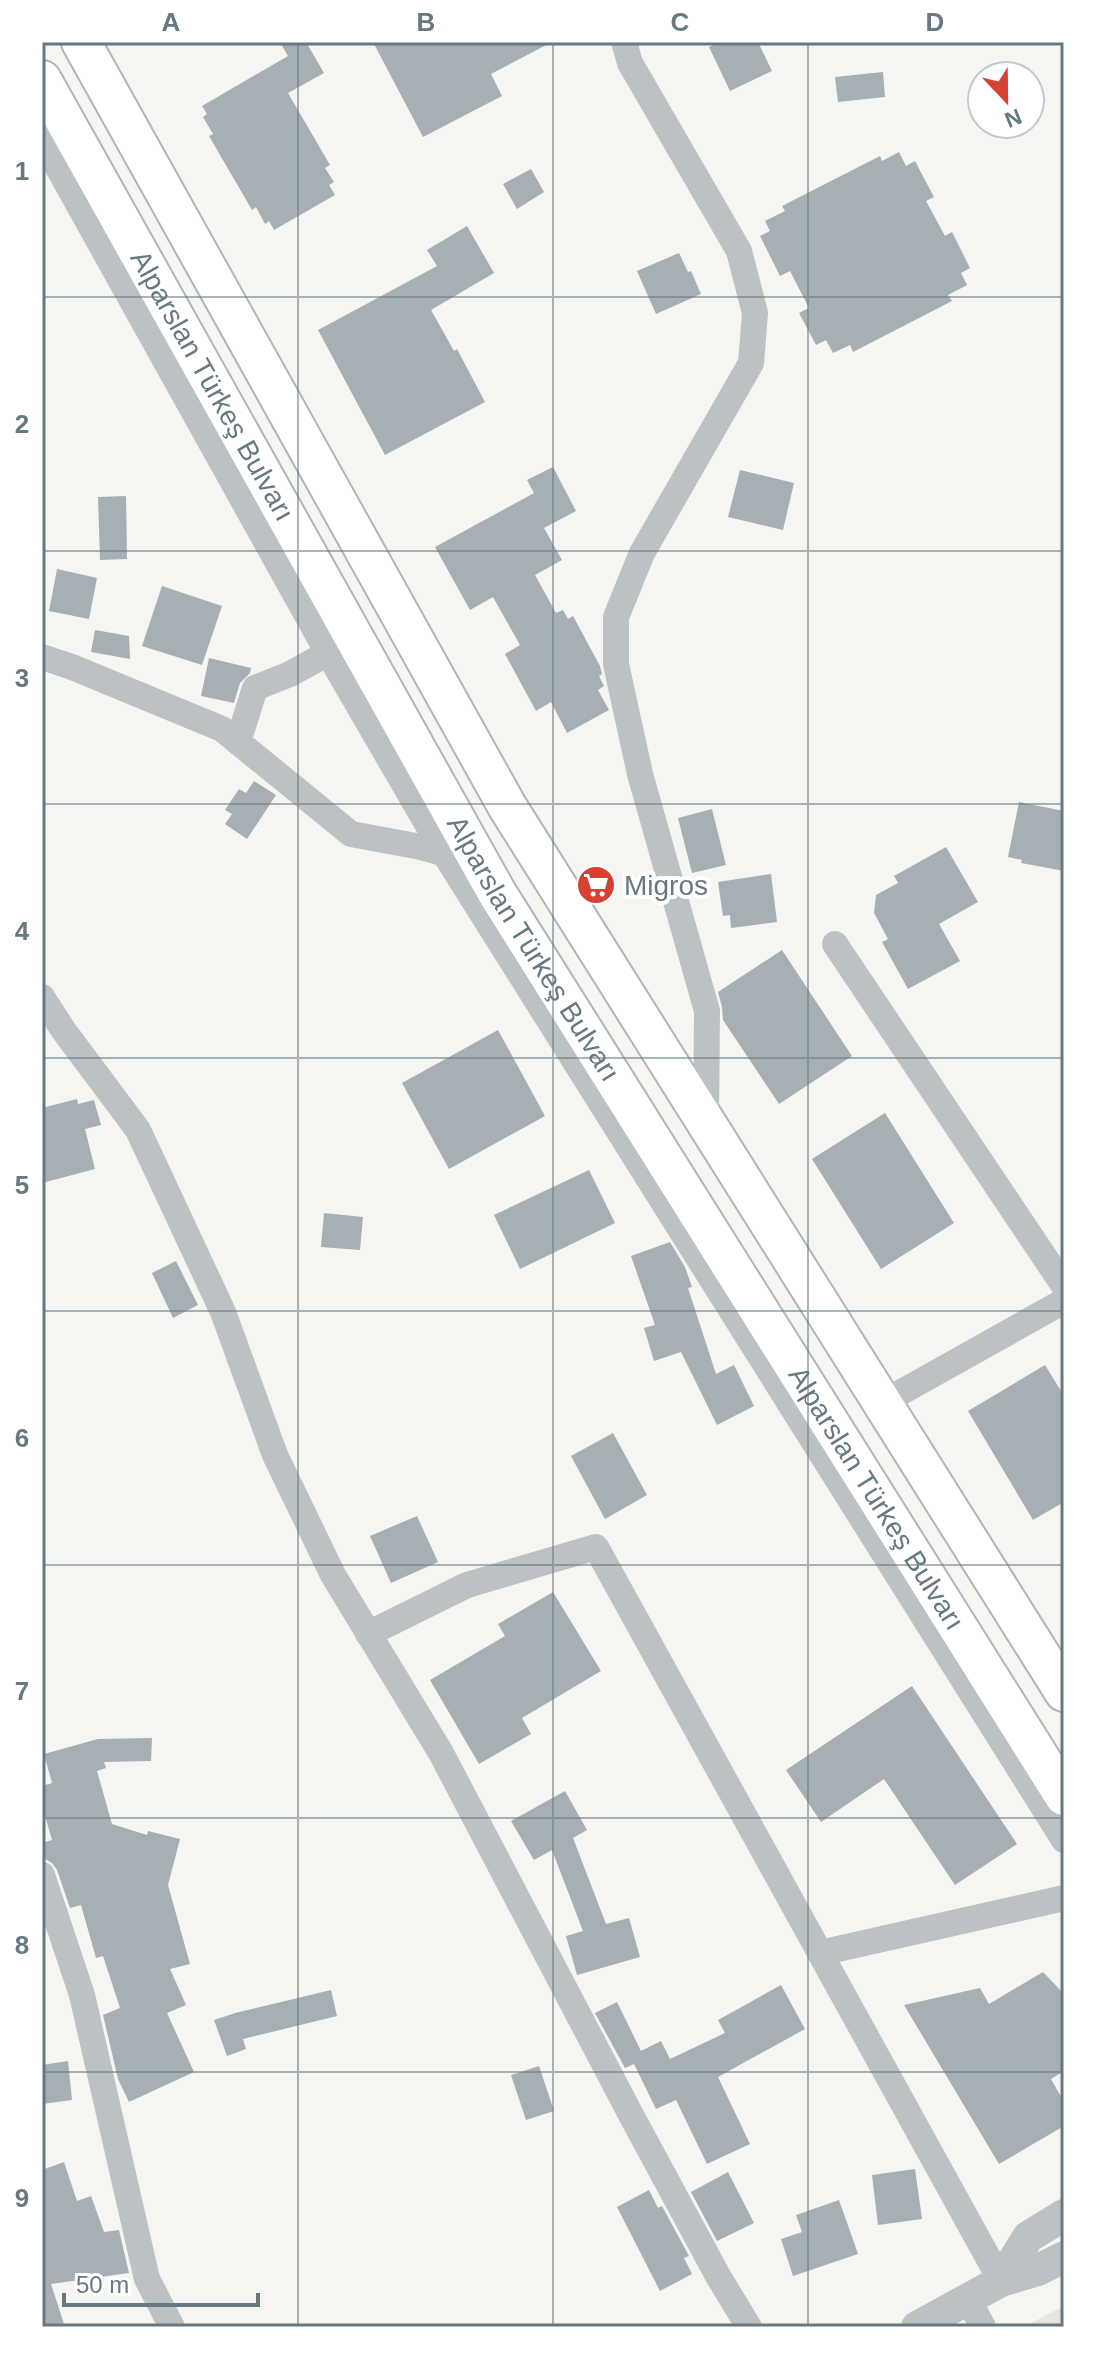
<svg xmlns="http://www.w3.org/2000/svg" width="1106" height="2369" viewBox="0 0 1106 2369" font-family="Helvetica,sans-serif">
<style>
.built{fill:#e3e5e3}
.building{fill:#a6afb3}
.lines{fill:none;stroke-linecap:round;stroke-linejoin:round}
.secondary-casing{stroke:#afb6b9;stroke-width:42}
.minor{stroke:#bcc2c4;stroke-width:26}
.tertiary{stroke:#bcc2c4;stroke-width:32}
.secondary{stroke:#fff;stroke-width:38}
.grid{fill:none;stroke:#667981;stroke-width:2;stroke-opacity:0.55}
.labels{text-anchor:middle;dominant-baseline:central;stroke-width:8;stroke-linejoin:round;paint-order:stroke}
.street-label{font-size:28px;fill:#667981;stroke:#fff}
.poi-label{font-size:28px;fill:#667981;stroke:#fff;text-anchor:start}
.neatline{fill:none;stroke:#667981;stroke-width:3}
.grid-label{font-size:26px;text-anchor:middle;font-weight:bold;fill:#667981}
</style>
<rect width="100%" height="100%" fill="#f5f5f2"/>
<path class="built" d="M 1064,2306 L 1064,2327 L 1024,2327 Z"/>
<g class="building">
<path d="M 280,42 L 306,42 L 324,73 L 288,93 L 330,165 L 325,168 L 334,182 L 329,185 L 335,195 L 274,230 L 269,221 L 265,224 L 256,207 L 252,210 L 209,136 L 213,134 L 203,117 L 207,114 L 202,106 L 288,56 Z"/>
<path d="M 373,42 L 552,42 L 491,74 L 502,96 L 423,137 Z"/>
<path d="M 720,42 L 758,42 L 772,71 L 730,91 L 709,47 Z"/>
<path d="M 883,72 L 885,97 L 838,102 L 835,77 Z"/>
<path d="M 899,152 L 906,166 L 915,161 L 934,197 L 926,201 L 945,236 L 952,232 L 970,268 L 961,273 L 967,285 L 948,295 L 952,301 L 853,352 L 850,345 L 833,353 L 826,340 L 816,345 L 799,313 L 809,308 L 790,271 L 780,276 L 760,236 L 770,231 L 765,221 L 785,211 L 782,206 L 880,156 L 882,161 Z"/>
<path d="M 531,169 L 544,192 L 517,209 L 503,184 Z"/>
<path d="M 467,226 L 494,273 L 431,310 L 454,351 L 457,349 L 485,402 L 385,455 L 318,330 L 437,266 L 427,250 Z"/>
<path d="M 679,253 L 688,272 L 691,271 L 701,294 L 656,314 L 637,271 Z"/>
<path d="M 553,467 L 576,511 L 544,528 L 562,560 L 535,575 L 556,613 L 563,610 L 568,619 L 573,616 L 600,666 L 602,674 L 599,676 L 604,686 L 598,690 L 609,710 L 567,733 L 551,702 L 536,711 L 505,654 L 520,645 L 493,597 L 470,610 L 435,547 L 534,493 L 527,480 Z"/>
<path d="M 740,470 L 794,483 L 783,530 L 728,517 Z"/>
<path d="M 126,496 L 127,559 L 100,560 L 98,497 Z"/>
<path d="M 57,569 L 97,578 L 89,619 L 49,611 Z"/>
<path d="M 162,586 L 222,606 L 202,665 L 142,646 Z"/>
<path d="M 95,630 L 129,636 L 130,659 L 91,652 Z"/>
<path d="M 209,658 L 251,668 L 250,673 L 240,683 L 234,703 L 201,696 Z"/>
<path d="M 254,781 L 276,795 L 247,839 L 225,824 L 232,814 L 225,810 L 239,789 L 246,793 Z"/>
<path d="M 1019,802 L 1064,811 L 1064,871 L 1021,863 L 1022,860 L 1008,857 Z"/>
<path d="M 712,809 L 726,865 L 692,873 L 678,818 Z"/>
<path d="M 946,847 L 978,902 L 939,924 L 960,961 L 908,989 L 882,942 L 888,939 L 874,913 L 876,895 L 898,883 L 894,876 Z"/>
<path d="M 771,874 L 777,922 L 731,928 L 730,915 L 723,916 L 718,882 Z"/>
<path d="M 782,950 L 852,1056 L 779,1104 L 723,1020 L 722,1007 L 718,992 Z"/>
<path d="M 498,1030 L 545,1116 L 449,1169 L 402,1083 Z"/>
<path d="M 77,1099 L 78,1104 L 94,1100 L 101,1125 L 85,1129 L 95,1169 L 42,1183 L 42,1108 Z"/>
<path d="M 885,1113 L 954,1223 L 881,1269 L 812,1159 Z"/>
<path d="M 589,1170 L 615,1223 L 520,1269 L 494,1215 Z"/>
<path d="M 324,1213 L 363,1217 L 360,1250 L 321,1247 Z"/>
<path d="M 670,1242 L 685,1267 L 692,1287 L 688,1288 L 716,1374 L 734,1365 L 754,1406 L 717,1425 L 681,1352 L 654,1361 L 644,1328 L 655,1325 L 631,1256 Z"/>
<path d="M 176,1261 L 198,1305 L 173,1318 L 152,1273 Z"/>
<path d="M 1045,1365 L 1064,1396 L 1064,1502 L 1033,1520 L 968,1411 Z"/>
<path d="M 613,1433 L 647,1495 L 605,1519 L 571,1456 Z"/>
<path d="M 417,1516 L 438,1562 L 391,1583 L 370,1536 Z"/>
<path d="M 553,1592 L 601,1671 L 522,1718 L 531,1734 L 479,1764 L 430,1680 L 505,1636 L 498,1624 Z"/>
<path d="M 912,1686 L 1017,1844 L 955,1885 L 884,1779 L 821,1822 L 786,1770 Z"/>
<path d="M 152,1738 L 151,1761 L 104,1762 L 106,1768 L 97,1771 L 112,1824 L 147,1835 L 148,1831 L 180,1839 L 168,1885 L 190,1964 L 170,1969 L 186,2005 L 167,2013 L 194,2072 L 129,2102 L 118,2079 L 103,2015 L 120,2008 L 103,1956 L 96,1958 L 81,1905 L 70,1908 L 57,1870 L 52,1863 L 45,1859 L 42,1850 L 42,1843 L 52,1840 L 42,1805 L 42,1786 L 52,1783 L 44,1754 L 98,1739 Z"/>
<path d="M 565,1791 L 587,1830 L 573,1838 L 606,1924 L 629,1918 L 640,1957 L 577,1975 L 566,1936 L 583,1931 L 552,1850 L 534,1860 L 511,1821 Z"/>
<path d="M 1043,1972 L 1064,1994 L 1064,2071 L 1051,2079 L 1064,2102 L 1064,2126 L 999,2164 L 904,2005 L 980,1988 L 989,2004 Z"/>
<path d="M 781,1985 L 805,2029 L 718,2077 L 750,2144 L 707,2164 L 676,2100 L 656,2109 L 634,2064 L 625,2068 L 595,2013 L 617,2002 L 641,2051 L 661,2041 L 670,2059 L 725,2033 L 718,2020 Z"/>
<path d="M 331,1990 L 337,2016 L 243,2039 L 246,2049 L 227,2056 L 214,2020 L 235,2013 Z"/>
<path d="M 68,2061 L 72,2100 L 42,2104 L 42,2065 Z"/>
<path d="M 539,2066 L 554,2111 L 526,2120 L 511,2075 Z"/>
<path d="M 64,2162 L 77,2201 L 91,2196 L 104,2232 L 119,2230 L 129,2273 L 51,2284 L 65,2327 L 42,2327 L 42,2170 Z"/>
<path d="M 915,2169 L 922,2219 L 878,2225 L 872,2175 Z"/>
<path d="M 728,2172 L 754,2223 L 717,2241 L 691,2192 Z"/>
<path d="M 649,2190 L 658,2208 L 662,2206 L 689,2256 L 684,2258 L 692,2274 L 660,2291 L 617,2207 Z"/>
<path d="M 839,2200 L 858,2254 L 793,2276 L 781,2239 L 802,2232 L 796,2215 Z"/>
</g>
<g class="lines">
<g class="secondary-casing">
<g id="secondary">
<path d="M 81,42 L 507,806 L 1064,1692"/>
<path id="s1" d="M 42,80 L 497,893 L 1064,1796"/>
</g>
</g>
<g class="minor">
<path d="M 624,42 L 630,63 L 739,251 L 755,313 L 751,363 L 642,553 L 616,617 L 616,664 L 640,774 L 707,1011 L 706,1124"/>
<path d="M 42,139 L 328,653 L 444,853 L 1064,1840"/>
<path d="M 42,657 L 72,667 L 222,729 L 351,834 L 421,847 L 453,856"/>
<path d="M 238,742 L 255,688 L 290,674 L 341,646"/>
<path d="M 835,944 L 1064,1286"/>
<path d="M 42,997 L 64,1031 L 138,1130 L 223,1312 L 275,1455 L 333,1575 L 441,1753 L 630,2113 L 718,2276 L 749,2327"/>
<path d="M 882,1403 L 1064,1301"/>
<path d="M 368,1634 L 467,1585 L 596,1547 L 1001,2281"/>
<path d="M 42,1875 L 82,1995 L 147,2279 L 172,2327"/>
<path d="M 820,1953 L 1064,1898"/>
<path d="M 968,2299 L 983,2327"/>
</g>
<g class="tertiary">
<path d="M 1001,2281 L 1028,2237 L 1064,2215"/>
<path d="M 917,2327 L 1001,2281 L 1038,2270 L 1064,2257"/>
</g>
<use href="#secondary" class="secondary"/>
</g>
<path class="grid" d="M 298,42 L 298,2327M 553,42 L 553,2327M 808,42 L 808,2327M 42,297 L 1064,297M 42,551 L 1064,551M 42,804 L 1064,804M 42,1058 L 1064,1058M 42,1311 L 1064,1311M 42,1565 L 1064,1565M 42,1818 L 1064,1818M 42,2072 L 1064,2072"/>
<defs>
<g id="supermarket-disc" transform="scale(2)"><circle r="9.5" fill="#d54132" stroke="#fff"/><path d="M-6-5.5h2.5l.6 2H6L4.5 2H-2.5L-4.4-4H-6ZM-1.5 3.2a1.3 1.3 0 1 0 .1 0ZM3 3.2a1.3 1.3 0 1 0 .1 0Z" fill="#fff"/></g>
</defs>
<g fill-rule="evenodd">
<use href="#supermarket-disc" x="596" y="885"/>
</g>
<g class="labels">
<g class="street-label">
<text stroke="none"><textPath href="#s1" startOffset="350">Alparslan Türkeş Bulvarı</textPath></text>
<text stroke="none"><textPath href="#s1" startOffset="998">Alparslan Türkeş Bulvarı</textPath></text>
<text stroke="none"><textPath href="#s1" startOffset="1646">Alparslan Türkeş Bulvarı</textPath></text>
</g>
<g class="poi-label">
<text x="624" y="885">Migros</text>
</g>
</g>
<rect width="1106" height="2369" fill="none" stroke="#ffffff" stroke-width="88"/>
<g transform="translate(1006 100) rotate(158)"><circle r="38" fill="#ffffff" stroke="#c2c9cd" stroke-width="2"/>
<path d="M0-6L14 30L0 20L-14 30Z" fill="#d54132"/>
<text y="-12" font-size="22" font-weight="bold" text-anchor="middle" fill="#667981">N</text>
</g>
<path d="M64 2293v12h194v-12" fill="none" stroke="#667981" stroke-width="4"/>
<text x="76" y="2293" font-size="24" fill="#667981" stroke="#ffffff" stroke-width="6" paint-order="stroke">50 m</text>
<rect x="44" y="44" width="1018" height="2281" class="neatline"/>
<g class="grid-label">
<text x="171" y="31">A</text>
<text x="426" y="31">B</text>
<text x="680" y="31">C</text>
<text x="935" y="31">D</text>
<text x="22" y="180">1</text>
<text x="22" y="433">2</text>
<text x="22" y="687">3</text>
<text x="22" y="940">4</text>
<text x="22" y="1194">5</text>
<text x="22" y="1447">6</text>
<text x="22" y="1700">7</text>
<text x="22" y="1954">8</text>
<text x="22" y="2207">9</text>
</g>
</svg>
